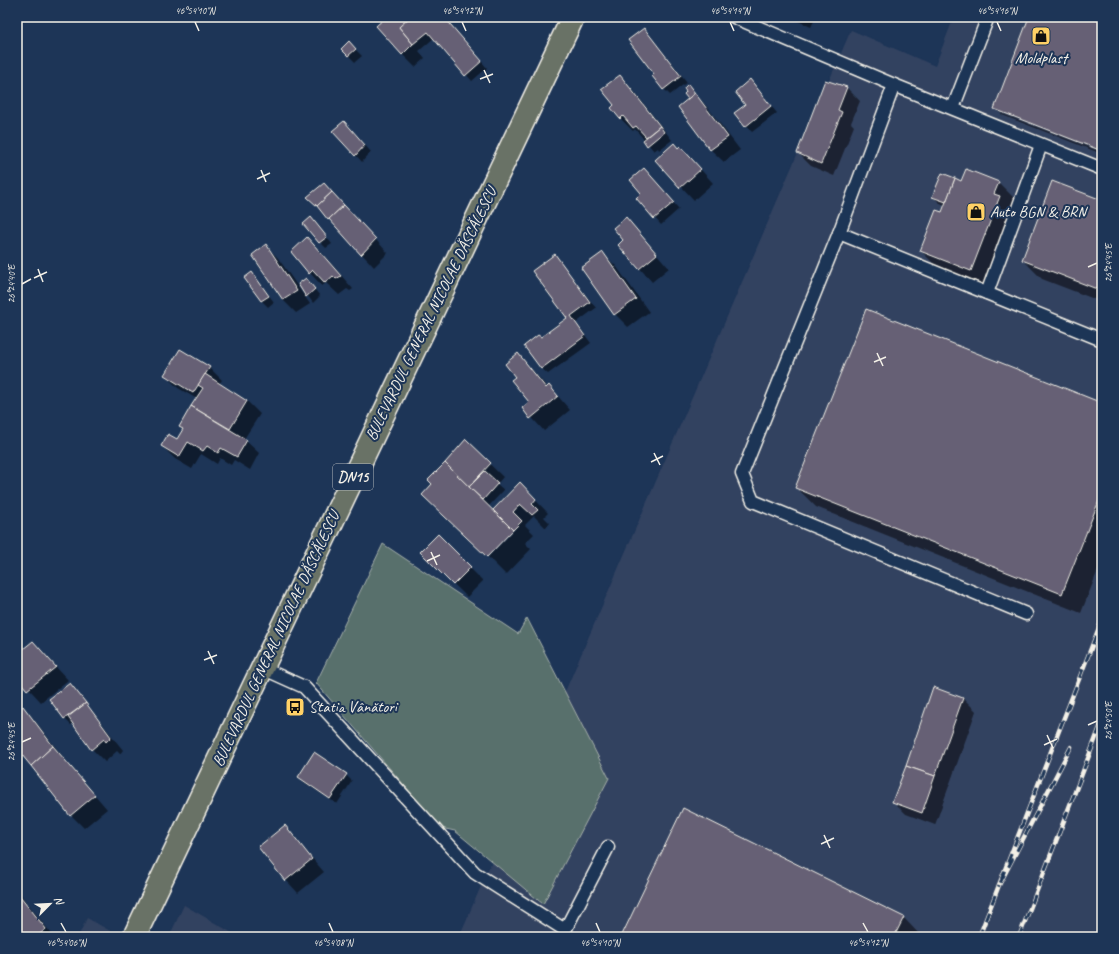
<svg xmlns="http://www.w3.org/2000/svg" width="1119" height="954" viewBox="0 0 1119 954" font-family="Caveat,sans-serif">
<style>
.built{fill:#334260}
.green{fill:#586f6c;stroke:#a6b0aa}
.shadow{fill:#0007}
.building{fill:#666174;stroke:#f4f1e8}
.lines{fill:none;stroke-linecap:round;stroke-linejoin:round}
.service-casing{stroke:#f4f1e8;stroke-width:15}
.primary-casing{stroke:#f4f1e8;stroke-width:25}
.service{stroke:#1d3557;stroke-width:12}
.primary{stroke:#697266;stroke-width:22}
.rail-casing{stroke:#f4f1e8;stroke-width:4.5}
.rail{stroke:#1d3557;stroke-width:3;stroke-dasharray:9;stroke-linecap:butt}
.ticks{fill:none;stroke:#f4f1e8;stroke-width:1.5}
.labels{text-anchor:middle;dominant-baseline:central;stroke-width:4;stroke-linejoin:round;paint-order:stroke}
.shield{fill:#1d3557;stroke:#b4b9bc;stroke-width:1}
.shield-label{font-size:15px;font-weight:bold;fill:#f4f1e8}
.poi-label{font-size:16px;fill:#f4f1e8;stroke:#1d3557;text-anchor:start}
.street-label{font-size:16px;fill:#f4f1e8;stroke:#1d3557}
.neatline{fill:none;stroke:#f4f1e8;stroke-width:1.5}
.ticks-label{font-size:10px;text-anchor:middle;fill:#f4f1e8}
</style>
<rect width="100%" height="100%" fill="#1d3557"/>
<filter id="ink" filterUnits="userSpaceOnUse"><feTurbulence type="fractalNoise" baseFrequency=".025" numOctaves="2"/><feDisplacementMap in="SourceGraphic" scale="8" xChannelSelector="R" yChannelSelector="G"/><feConvolveMatrix kernelMatrix="1 2 1 2 8 2 1 2 1" color-interpolation-filters="sRGB"/></filter>
<g filter="url(#ink)">
<g class="built">
<path d="M 954,17 L 1102,17 L 1102,937 L 459,937 L 851,30 L 935,66 Z"/>
<path d="M 184,905 L 239,937 L 169,937 Z"/>
<path d="M 87,918 L 121,937 L 78,937 Z"/>
</g>
<path class="green" d="M 383,544 L 518,634 L 527,618 L 609,778 L 543,904 L 455,831 L 441,828 L 316,683 Z"/>
<g class="shadow">
<path d="M 388,17 L 444,17 L 487,68 L 472,81 L 434,38 L 419,51 L 425,58 L 415,67 L 402,54 Z"/>
<path d="M 789,17 L 816,17 L 811,27 Z"/>
<path d="M 1031,17 L 1102,17 L 1102,149 L 1001,110 L 1001,113 L 1102,152 L 1102,154 L 1002,115 L 995,108 Z"/>
<path d="M 644,29 L 687,82 L 670,95 L 664,89 L 656,75 Z"/>
<path d="M 349,43 L 362,56 L 355,62 L 342,49 Z"/>
<path d="M 619,76 L 632,89 L 672,140 L 659,150 L 658,148 L 654,151 L 635,129 L 633,131 L 620,118 L 615,106 Z"/>
<path d="M 750,81 L 777,113 L 752,132 L 746,126 Z"/>
<path d="M 826,81 L 847,88 L 860,101 L 851,123 L 854,126 L 834,176 L 811,166 L 798,153 Z"/>
<path d="M 688,86 L 708,108 L 740,150 L 724,162 L 711,150 L 679,107 L 690,99 Z"/>
<path d="M 350,128 L 371,152 L 362,162 L 334,131 Z"/>
<path d="M 656,160 L 693,161 L 713,183 L 694,200 Z"/>
<path d="M 650,176 L 679,209 L 661,225 L 637,198 L 643,193 Z"/>
<path d="M 962,183 L 999,183 L 1018,202 L 990,290 L 940,270 L 921,251 L 945,205 L 940,203 L 933,197 Z"/>
<path d="M 309,197 L 357,219 L 388,253 L 374,267 Z"/>
<path d="M 1102,201 L 1102,302 L 1042,279 L 1023,260 Z"/>
<path d="M 626,218 L 669,268 L 652,282 L 619,245 L 624,240 Z"/>
<path d="M 317,225 L 332,244 L 326,248 L 320,242 Z"/>
<path d="M 307,239 L 320,251 L 353,289 L 350,291 L 347,289 L 339,295 L 326,283 L 322,286 L 310,273 Z"/>
<path d="M 266,246 L 278,258 L 310,304 L 296,313 L 283,300 Z"/>
<path d="M 603,254 L 616,266 L 649,312 L 628,327 L 615,314 Z"/>
<path d="M 555,256 L 596,308 L 576,323 L 591,343 L 548,374 L 541,368 L 541,338 L 568,318 Z"/>
<path d="M 252,273 L 274,302 L 268,307 L 262,301 Z"/>
<path d="M 299,284 L 312,286 L 320,296 L 313,303 Z"/>
<path d="M 518,354 L 548,388 L 549,386 L 570,410 L 544,431 L 523,408 L 530,403 L 517,377 Z"/>
<path d="M 209,367 L 222,380 L 219,384 L 247,401 L 260,414 L 244,439 L 259,453 L 250,470 L 234,460 L 231,465 L 220,458 L 217,464 L 201,454 L 192,469 L 175,459 L 162,446 L 177,440 L 183,430 L 180,427 L 197,399 L 178,388 L 165,375 Z"/>
<path d="M 1102,404 L 1102,560 L 1081,613 L 816,507 L 797,488 Z"/>
<path d="M 466,441 L 503,477 L 497,484 L 504,490 L 488,507 L 500,518 L 520,484 L 548,513 L 544,517 L 550,523 L 546,528 L 534,516 L 525,525 L 534,534 L 525,543 L 531,549 L 506,575 L 488,557 L 515,529 L 512,529 L 486,556 L 443,514 Z"/>
<path d="M 438,536 L 483,581 L 467,597 L 421,552 Z"/>
<path d="M 33,642 L 68,680 L 41,702 L 17,676 L 17,655 Z"/>
<path d="M 70,684 L 123,750 L 120,754 L 117,751 L 105,762 L 92,749 L 74,723 L 71,725 L 65,719 L 51,699 Z"/>
<path d="M 963,698 L 976,711 L 935,825 L 906,814 L 893,801 Z"/>
<path d="M 22,708 L 35,721 L 66,761 L 107,809 L 84,828 L 71,815 L 17,747 L 17,712 Z"/>
<path d="M 346,775 L 352,781 L 337,804 L 305,783 L 299,777 Z"/>
<path d="M 285,827 L 324,872 L 298,893 L 286,880 Z"/>
<path d="M 17,890 L 54,937 L 17,936 Z"/>
<path d="M 903,917 L 922,937 L 622,937 Z"/>
</g>
<g class="building">
<path d="M 386,17 L 410,17 L 399,27 L 413,44 L 402,55 L 376,26 Z"/>
<path d="M 410,17 L 444,17 L 482,61 L 465,76 L 428,32 L 413,44 L 399,27 Z"/>
<path d="M 1029,17 L 1102,17 L 1102,151 L 994,109 Z"/>
<path d="M 644,28 L 681,76 L 663,90 L 652,76 L 654,74 L 628,40 Z"/>
<path d="M 349,41 L 356,49 L 348,56 L 341,49 Z"/>
<path d="M 620,75 L 660,126 L 646,137 L 636,126 L 633,128 L 623,116 L 620,119 L 611,108 L 614,105 L 601,89 Z"/>
<path d="M 750,79 L 771,106 L 745,127 L 734,113 L 745,105 L 735,92 Z"/>
<path d="M 825,80 L 847,87 L 838,110 L 842,112 L 821,164 L 797,153 Z"/>
<path d="M 688,84 L 695,93 L 688,99 L 684,94 L 686,92 L 684,88 Z"/>
<path d="M 695,93 L 728,137 L 710,150 L 678,107 Z"/>
<path d="M 344,121 L 365,145 L 355,156 L 332,131 Z"/>
<path d="M 660,126 L 664,132 L 647,146 L 643,140 Z"/>
<path d="M 674,143 L 678,148 L 680,146 L 701,169 L 680,188 L 655,160 Z"/>
<path d="M 644,168 L 674,202 L 654,219 L 636,198 L 641,193 L 630,180 Z"/>
<path d="M 966,169 L 999,182 L 994,194 L 1000,196 L 971,271 L 920,251 L 936,210 L 942,212 L 955,178 L 961,181 Z"/>
<path d="M 942,173 L 955,178 L 946,202 L 932,197 Z"/>
<path d="M 1052,181 L 1102,200 L 1102,291 L 1022,260 Z"/>
<path d="M 324,183 L 332,192 L 317,206 L 307,197 Z"/>
<path d="M 332,192 L 344,205 L 328,220 L 317,206 Z"/>
<path d="M 344,205 L 376,239 L 361,255 L 329,219 Z"/>
<path d="M 311,217 L 327,237 L 319,243 L 303,224 Z"/>
<path d="M 626,217 L 657,254 L 639,269 L 618,245 L 623,240 L 613,228 Z"/>
<path d="M 307,237 L 341,276 L 336,279 L 333,276 L 325,283 L 313,270 L 309,274 L 291,252 Z"/>
<path d="M 266,244 L 297,291 L 283,300 L 252,255 Z"/>
<path d="M 603,252 L 636,299 L 614,315 L 581,268 Z"/>
<path d="M 555,254 L 590,302 L 571,316 L 585,336 L 541,369 L 524,346 L 538,335 L 541,337 L 567,318 L 532,271 Z"/>
<path d="M 252,272 L 269,296 L 261,301 L 244,278 Z"/>
<path d="M 306,278 L 315,289 L 306,297 L 298,284 Z"/>
<path d="M 866,309 L 1102,403 L 1102,493 L 1062,594 L 795,488 Z"/>
<path d="M 180,349 L 210,367 L 193,393 L 164,375 Z"/>
<path d="M 518,353 L 546,388 L 549,385 L 558,396 L 530,419 L 522,408 L 529,402 L 511,380 L 515,377 L 505,364 Z"/>
<path d="M 205,374 L 247,401 L 230,429 L 191,406 L 203,388 L 198,385 Z"/>
<path d="M 191,406 L 247,440 L 237,457 L 221,448 L 218,453 L 207,446 L 203,451 L 188,442 L 179,457 L 161,446 L 168,434 L 177,439 L 183,429 L 179,427 Z"/>
<path d="M 466,439 L 491,463 L 469,487 L 445,463 Z"/>
<path d="M 445,463 L 513,530 L 487,557 L 422,495 L 432,484 L 428,480 Z"/>
<path d="M 485,471 L 498,483 L 483,500 L 469,487 Z"/>
<path d="M 520,482 L 536,499 L 532,504 L 538,510 L 532,515 L 520,504 L 513,512 L 522,521 L 513,530 L 493,510 Z"/>
<path d="M 438,534 L 471,567 L 453,585 L 420,552 Z"/>
<path d="M 33,641 L 56,667 L 27,690 L 17,678 L 17,654 Z"/>
<path d="M 70,683 L 86,703 L 64,719 L 49,699 Z"/>
<path d="M 933,687 L 963,698 L 935,776 L 906,766 Z"/>
<path d="M 86,703 L 111,737 L 106,742 L 104,739 L 91,750 L 68,717 Z"/>
<path d="M 23,706 L 53,746 L 31,766 L 17,749 L 17,711 Z"/>
<path d="M 53,746 L 95,795 L 70,816 L 31,766 Z"/>
<path d="M 314,752 L 347,774 L 330,799 L 298,777 Z"/>
<path d="M 906,766 L 935,776 L 922,813 L 892,802 Z"/>
<path d="M 683,808 L 904,917 L 894,937 L 621,937 Z"/>
<path d="M 285,825 L 312,859 L 285,881 L 258,847 Z"/>
<path d="M 17,892 L 46,929 L 36,937 L 26,937 L 21,931 L 17,934 Z"/>
</g>
<g class="lines">
<g class="service-casing">
<g id="service">
<path d="M 734,17 L 894,85 L 1102,169"/>
<path d="M 894,85 L 839,233 L 742,474 L 753,501 L 1026,614"/>
<path d="M 953,108 L 988,17"/>
<path d="M 839,233 L 1102,340"/>
<path d="M 987,293 L 1041,145"/>
<path d="M 262,668 L 304,687 L 475,873 L 565,930 L 608,847"/>
</g>
</g>
<g class="primary-casing">
<path id="primary" d="M 134,937 L 573,17"/>
</g>
<use href="#service" class="service"/>
<use href="#primary" class="primary"/>
<g class="rail-casing">
<g id="rail">
<path d="M 1071,747 L 999,885 L 1102,620"/>
<path d="M 979,937 L 999,885"/>
<path d="M 1019,937 L 1102,722"/>
</g>
</g>
<use href="#rail" class="rail"/>
</g>
</g>
<path class="ticks" d="M 195,22 L 199,31M 462,22 L 466,31M 730,22 L 734,31M 997,22 L 1001,31M 484,70 L 490,83M 480,79 L 493,74M 261,170 L 266,182M 257,179 L 270,173M 1088,267 L 1097,263M 38,269 L 43,282M 34,278 L 47,272M 22,284 L 31,279M 877,353 L 883,366M 874,362 L 886,357M 654,453 L 660,465M 651,462 L 663,456M 431,552 L 437,565M 427,561 L 440,555M 208,651 L 214,664M 204,660 L 217,655M 1088,725 L 1097,721M 1047,735 L 1053,748M 22,742 L 31,738M 1044,745 L 1057,739M 824,835 L 830,848M 821,844 L 834,838M 61,923 L 66,932M 329,923 L 333,932M 596,923 L 600,932M 863,923 L 868,932"/>
<defs>
<g id="shop-square" transform="scale(1)"><rect x="-9" y="-9" width="18" height="18" rx="4" fill="#ffd166" stroke="#1d3557"/><path d="M-5-2.5h2.3a2.7 3.5 0 0 1 5.4 0H5L5.5 6h-11ZM-1.5-2.5h3a1.5 2.3 0 0 0-3 0Z" fill="#111"/></g>
<g id="bus-square" transform="scale(1)"><rect x="-9" y="-9" width="18" height="18" rx="4" fill="#ffd166" stroke="#1d3557"/><path d="M-5-6H5V4H4V6H2V4H-2V6H-4V4H-5ZM-3.5-4V0h7V-4ZM-3.5 1.2v1.5H-2V1.2ZM2 1.2v1.5H3.5V1.2Z" fill="#111"/></g>
</defs>
<g fill-rule="evenodd">
<use href="#shop-square" x="1041" y="36"/>
<use href="#shop-square" x="976" y="212"/>
<use href="#bus-square" x="295" y="707"/>
</g>
<g class="labels">
<rect class="shield" x="333" y="464" width="40" height="26" rx="3"/>
<g class="shield-label">
<text x="353" y="477">DN15</text>
</g>
<g class="poi-label">
<text x="1041" y="58" text-anchor="middle">Moldplast</text>
<text x="990" y="212">Auto BGN &amp; BRN</text>
<text x="309" y="707">Statia Vânători</text>
</g>
<g class="street-label">
<text transform="translate(431 314) rotate(-64)">BULEVARDUL GENERAL NICOLAE DĂSCĂLESCU</text>
<text transform="translate(276 639) rotate(-65)">BULEVARDUL GENERAL NICOLAE DĂSCĂLESCU</text>
</g>
</g>
<rect width="1119" height="954" fill="none" stroke="#1d3557" stroke-width="44"/>
<g transform="translate(50 904) rotate(66)" stroke="#1d3557" stroke-width="3" paint-order="stroke">
<path d="M0-3L7 15L0 10L-7 15Z" fill="#f4f1e8"/>
<text y="-6" font-size="11" font-weight="bold" text-anchor="middle" fill="#f4f1e8">N</text>
</g>
<rect x="22" y="22" width="1075" height="910" class="neatline"/>
<g class="ticks-label">
<text x="195" y="14">46°54'10"N</text>
<text x="462" y="14">46°54'12"N</text>
<text x="730" y="14">46°54'14"N</text>
<text x="997" y="14">46°54'16"N</text>
<text transform="translate(1108 263) rotate(-90)" y="4">26°24'45"E</text>
<text transform="translate(11 284) rotate(-90)" y="4">26°24'40"E</text>
<text transform="translate(1108 721) rotate(-90)" y="4">26°24'50"E</text>
<text transform="translate(11 742) rotate(-90)" y="4">26°24'45"E</text>
<text x="66" y="946">46°54'06"N</text>
<text x="333" y="946">46°54'08"N</text>
<text x="600" y="946">46°54'10"N</text>
<text x="868" y="946">46°54'12"N</text>
</g>
</svg>
